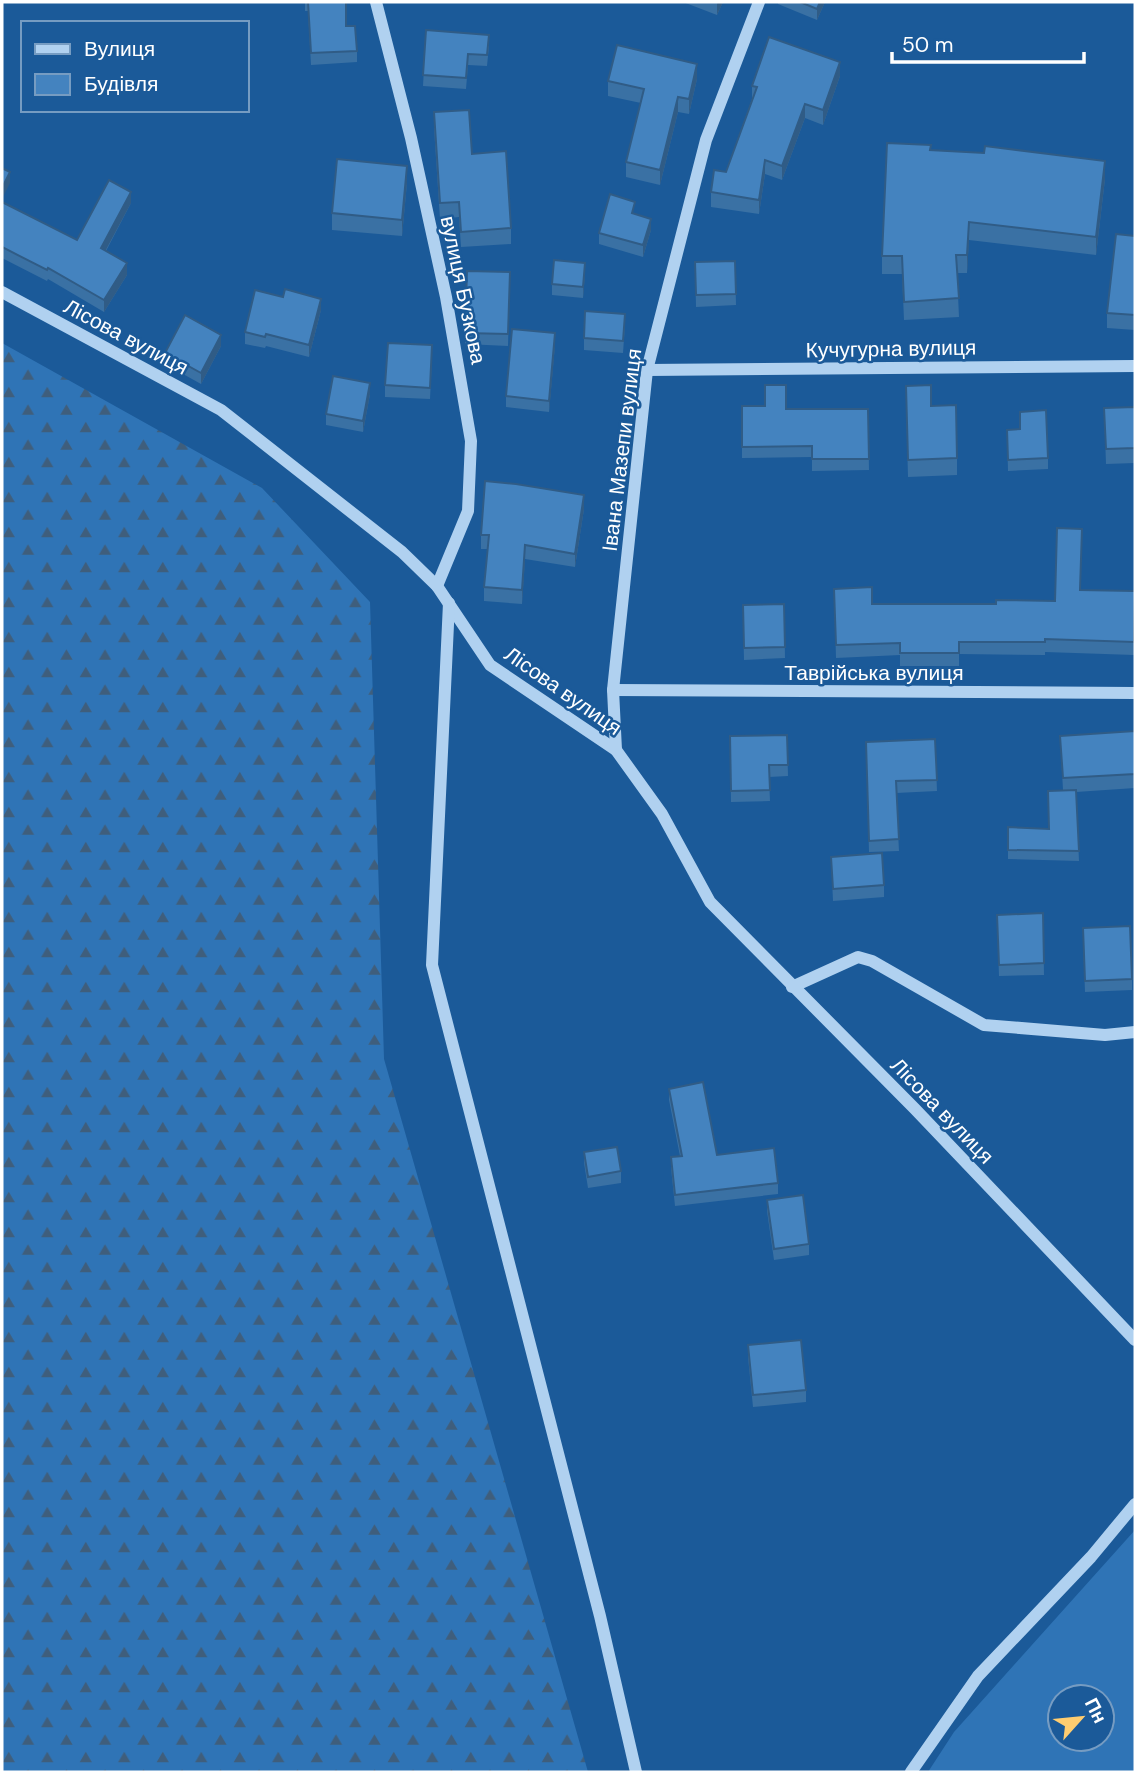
<svg xmlns="http://www.w3.org/2000/svg" width="1137" height="1774" viewBox="0 0 1137 1774" font-family="'DM Sans',sans-serif">
<style>
.grass{fill:#2f74b6;fill-rule:evenodd}
.forest{fill:url(#forest-firs)}
.lines{fill:none;stroke-linecap:round;stroke-linejoin:round}
.minor{stroke:#b0d1f0;stroke-width:12}
.wall{fill:#3a71a4}
.shaded-wall{fill:#305c86}
.building{fill:#4483bf;stroke:#305c86;stroke-width:2}
.labels{text-anchor:middle;dominant-baseline:central;stroke-width:5;stroke-linejoin:round;paint-order:stroke}
.street-label{font-size:21px;fill:#fff;stroke:#1b5a99}
</style>
<defs>
<pattern id="forest-firs" width="22" height="20" patternUnits="userSpaceOnUse" patternTransform="scale(1.75)"><rect width="22" height="20" fill="#2f74b6"/><path d="M5 1l3.5 6h-7zM16 11l3.5 6h-7z" fill="#3f5e7c"/></pattern>
</defs>
<rect width="100%" height="100%" fill="#1b5a99"/>
<path class="grass" d="M 1135,1530 L 1135,1772 L 928,1772 L 954,1732 ZM 1060,1697 L 1102,1697 L 1102,1739 L 1060,1739 Z"/>
<path class="forest" d="M 2,343 L 262,488 L 370,602 L 384,1059 L 588,1772 L 2,1772 Z"/>
<g class="lines">
<g class="minor">
<path d="M 376,2 L 411,138 L 446,297 L 471,441 L 468,511 L 437,586"/>
<path d="M 2,292 L 221,410 L 402,552 L 437,586 L 490,665 L 616,750 L 662,814 L 710,902 L 915,1109 L 1135,1340"/>
<path d="M 647,370 L 1135,366"/>
<path d="M 449,603 L 432,965 L 600,1616 L 636,1772"/>
<path d="M 613,690 L 1135,693"/>
<path d="M 616,750 L 613,690 L 647,370 L 706,140 L 759,2"/>
<path d="M 792,987 L 858,957 L 872,961 L 984,1025 L 1105,1035 L 1135,1032"/>
<path d="M 911,1772 L 978,1676 L 1091,1557 L 1135,1504"/>
</g>
</g>
<g class="wall">
<path d="M 305,2 L 346,2 L 346,26 L 357,51 L 357,62 L 311,65 L 308,11 L 305,11 Z"/>
<path d="M 683,2 L 723,2 L 717,15 Z"/>
<path d="M 778,2 L 825,2 L 817,20 L 778,4 Z"/>
<path d="M 426,30 L 489,46 L 487,66 L 468,65 L 466,89 L 423,86 Z"/>
<path d="M 840,76 L 823,125 L 805,118 L 782,180 L 765,174 L 759,214 L 711,207 L 711,192 L 726,172 L 752,99 L 752,86 Z"/>
<path d="M 697,79 L 689,114 L 678,112 L 660,185 L 626,177 L 626,162 L 641,103 L 608,96 L 608,81 Z"/>
<path d="M 434,112 L 511,228 L 511,244 L 461,247 L 459,217 L 440,219 L 434,128 Z"/>
<path d="M 931,150 L 1105,179 L 1096,255 L 969,240 L 967,273 L 957,273 L 959,317 L 904,320 L 902,274 L 882,274 L 882,256 Z"/>
<path d="M 407,183 L 402,236 L 332,230 L 332,213 Z"/>
<path d="M 2,202 L 77,240 L 131,203 L 106,251 L 127,275 L 104,312 L 48,279 L 47,281 L 2,258 Z"/>
<path d="M 635,214 L 651,230 L 643,257 L 599,244 L 599,233 Z"/>
<path d="M 1135,236 L 1135,330 L 1107,328 L 1107,313 Z"/>
<path d="M 735,261 L 736,305 L 696,307 L 695,262 Z"/>
<path d="M 467,271 L 510,272 L 508,346 L 465,344 Z"/>
<path d="M 585,274 L 583,298 L 552,295 L 552,284 Z"/>
<path d="M 321,310 L 309,357 L 266,346 L 265,348 L 245,344 L 245,332 Z"/>
<path d="M 625,325 L 623,353 L 584,350 L 584,338 Z"/>
<path d="M 555,345 L 549,412 L 506,407 L 506,396 Z"/>
<path d="M 221,346 L 201,384 L 165,364 L 165,353 Z"/>
<path d="M 432,357 L 430,399 L 385,397 L 385,385 Z"/>
<path d="M 370,394 L 363,432 L 326,425 L 326,414 Z"/>
<path d="M 906,402 L 931,406 L 957,458 L 957,475 L 908,477 Z"/>
<path d="M 742,406 L 786,409 L 868,409 L 869,470 L 812,471 L 812,457 L 742,458 Z"/>
<path d="M 1135,407 L 1135,463 L 1106,464 L 1104,408 Z"/>
<path d="M 1007,430 L 1048,458 L 1048,469 L 1008,471 Z"/>
<path d="M 584,509 L 575,567 L 525,559 L 522,604 L 484,601 L 484,587 L 488,549 L 481,549 L 481,535 Z"/>
<path d="M 834,589 L 872,604 L 996,604 L 1055,601 L 1080,590 L 1135,591 L 1134,655 L 1045,652 L 1045,655 L 959,654 L 959,666 L 900,666 L 900,655 L 836,658 Z"/>
<path d="M 784,604 L 785,658 L 744,660 L 743,617 Z"/>
<path d="M 1135,731 L 1135,788 L 1076,792 L 1079,861 L 1008,859 L 1008,827 L 1049,829 L 1063,790 L 1060,736 Z"/>
<path d="M 787,735 L 788,776 L 769,777 L 770,801 L 731,802 L 730,736 Z"/>
<path d="M 935,739 L 937,791 L 896,793 L 899,851 L 869,852 L 866,742 Z"/>
<path d="M 831,857 L 884,885 L 884,897 L 833,901 Z"/>
<path d="M 1043,913 L 1044,975 L 999,976 L 997,915 Z"/>
<path d="M 1083,939 L 1132,979 L 1132,990 L 1085,992 Z"/>
<path d="M 669,1089 L 717,1155 L 778,1183 L 778,1194 L 675,1206 L 671,1168 L 671,1157 L 680,1156 L 669,1100 Z"/>
<path d="M 584,1152 L 621,1171 L 621,1183 L 588,1188 L 584,1163 Z"/>
<path d="M 767,1200 L 809,1244 L 809,1255 L 774,1260 L 767,1211 Z"/>
<path d="M 748,1345 L 806,1390 L 806,1402 L 753,1407 L 748,1357 Z"/>
</g>
<g class="shaded-wall">
<path d="M 718,2 L 723,2 L 717,15 L 717,4 Z"/>
<path d="M 820,2 L 825,2 L 817,20 L 817,9 Z"/>
<path d="M 840,62 L 840,76 L 823,125 L 823,110 Z"/>
<path d="M 697,64 L 697,79 L 689,114 L 689,99 Z"/>
<path d="M 678,97 L 678,112 L 660,185 L 660,170 Z"/>
<path d="M 805,104 L 805,118 L 782,180 L 782,166 Z"/>
<path d="M 765,160 L 765,174 L 759,214 L 759,200 Z"/>
<path d="M 1105,161 L 1105,179 L 1096,255 L 1096,237 Z"/>
<path d="M 407,166 L 407,183 L 402,236 L 402,220 Z"/>
<path d="M 10,172 L 10,183 L 2,199 L 2,188 Z"/>
<path d="M 131,192 L 131,203 L 101,259 L 101,248 Z"/>
<path d="M 651,219 L 651,230 L 643,257 L 643,245 Z"/>
<path d="M 969,222 L 969,240 L 967,273 L 967,255 Z"/>
<path d="M 127,263 L 127,275 L 104,312 L 104,300 Z"/>
<path d="M 585,263 L 585,274 L 583,298 L 583,287 Z"/>
<path d="M 321,299 L 321,310 L 309,357 L 309,345 Z"/>
<path d="M 555,333 L 555,345 L 549,412 L 549,401 Z"/>
<path d="M 221,335 L 221,346 L 201,384 L 201,373 Z"/>
<path d="M 370,383 L 370,394 L 363,432 L 363,421 Z"/>
<path d="M 584,495 L 584,509 L 575,567 L 575,554 Z"/>
<path d="M 525,545 L 525,559 L 522,604 L 522,590 Z"/>
</g>
<g class="building">
<path d="M 308,2 L 346,2 L 346,26 L 355,26 L 357,51 L 311,53 Z"/>
<path d="M 800,2 L 820,2 L 817,9 Z"/>
<path d="M 426,30 L 489,35 L 487,55 L 468,54 L 466,78 L 423,75 Z"/>
<path d="M 769,37 L 840,62 L 823,110 L 805,104 L 782,166 L 765,160 L 759,200 L 711,192 L 714,170 L 726,172 L 757,87 L 752,86 Z"/>
<path d="M 617,45 L 697,64 L 689,99 L 678,97 L 660,170 L 626,162 L 644,89 L 608,81 Z"/>
<path d="M 469,110 L 472,154 L 506,151 L 511,228 L 461,232 L 459,202 L 440,203 L 434,112 Z"/>
<path d="M 887,143 L 931,145 L 930,150 L 984,153 L 985,146 L 1105,161 L 1096,237 L 969,222 L 967,255 L 956,255 L 959,298 L 904,302 L 902,256 L 882,256 Z"/>
<path d="M 337,159 L 407,166 L 402,220 L 332,213 Z"/>
<path d="M 2,168 L 10,172 L 2,188 Z"/>
<path d="M 109,180 L 131,192 L 101,248 L 127,263 L 104,300 L 48,268 L 47,270 L 2,247 L 2,202 L 77,240 Z"/>
<path d="M 610,194 L 635,202 L 632,213 L 651,219 L 643,245 L 599,233 Z"/>
<path d="M 1116,234 L 1135,236 L 1135,315 L 1107,313 Z"/>
<path d="M 554,260 L 585,263 L 583,287 L 552,284 Z"/>
<path d="M 735,261 L 736,294 L 696,295 L 695,262 Z"/>
<path d="M 467,271 L 510,272 L 508,334 L 465,333 Z"/>
<path d="M 285,289 L 321,299 L 309,345 L 266,334 L 265,337 L 245,332 L 255,290 L 283,297 Z"/>
<path d="M 585,311 L 625,314 L 623,341 L 584,338 Z"/>
<path d="M 185,315 L 221,335 L 201,373 L 165,353 Z"/>
<path d="M 512,329 L 555,333 L 549,401 L 506,396 Z"/>
<path d="M 388,343 L 432,345 L 430,388 L 385,385 Z"/>
<path d="M 333,376 L 370,383 L 363,421 L 326,414 Z"/>
<path d="M 765,385 L 786,385 L 786,409 L 868,409 L 869,459 L 812,459 L 812,446 L 742,447 L 742,406 L 765,406 Z"/>
<path d="M 931,385 L 931,406 L 956,405 L 957,458 L 908,460 L 906,386 Z"/>
<path d="M 1135,407 L 1135,448 L 1106,449 L 1104,408 Z"/>
<path d="M 1046,410 L 1048,458 L 1008,460 L 1007,430 L 1020,429 L 1020,412 Z"/>
<path d="M 485,481 L 516,484 L 584,495 L 575,554 L 525,545 L 522,590 L 484,587 L 489,535 L 481,535 Z"/>
<path d="M 1057,528 L 1082,529 L 1080,590 L 1135,591 L 1134,642 L 1045,639 L 1045,642 L 959,642 L 959,653 L 900,653 L 900,643 L 836,645 L 834,589 L 872,587 L 872,604 L 996,604 L 996,600 L 1055,601 Z"/>
<path d="M 784,604 L 785,647 L 744,648 L 743,605 Z"/>
<path d="M 1135,731 L 1135,774 L 1063,778 L 1060,736 Z"/>
<path d="M 787,735 L 788,765 L 769,765 L 770,790 L 731,791 L 730,736 Z"/>
<path d="M 935,739 L 937,780 L 896,781 L 899,839 L 869,841 L 866,742 Z"/>
<path d="M 1076,790 L 1079,851 L 1008,850 L 1008,827 L 1049,829 L 1048,791 Z"/>
<path d="M 882,853 L 884,885 L 833,889 L 831,857 Z"/>
<path d="M 1043,913 L 1044,963 L 999,965 L 997,915 Z"/>
<path d="M 1130,926 L 1132,979 L 1085,981 L 1083,928 Z"/>
<path d="M 703,1082 L 717,1155 L 774,1148 L 778,1183 L 675,1195 L 671,1157 L 682,1156 L 669,1089 Z"/>
<path d="M 617,1147 L 621,1171 L 588,1177 L 584,1152 Z"/>
<path d="M 803,1195 L 809,1244 L 774,1249 L 767,1200 Z"/>
<path d="M 801,1340 L 806,1390 L 753,1395 L 748,1345 Z"/>
</g>
<g class="labels">
<g class="street-label">
<text transform="translate(463 290) rotate(78)">вулиця Бузкова</text>
<text transform="translate(126 337) rotate(28)">Лісова вулиця</text>
<text transform="translate(891 349) rotate(-1)">Кучугурна вулиця</text>
<text transform="translate(622 450) rotate(-83)">Івана Мазепи вулиця</text>
<text x="874" y="673">Таврійська вулиця</text>
<text transform="translate(563 691) rotate(35)">Лісова вулиця</text>
<text transform="translate(942 1111) rotate(46)">Лісова вулиця</text>
</g>
</g>
<rect width="1137" height="1774" fill="none" stroke="#ffffff" stroke-width="7"/>
<rect x="21" y="21" width="228" height="91" fill="#1b5a99" stroke="#769cc2" stroke-width="2"/>
<rect x="35" y="44" width="35" height="10" fill="#b0d1f0" stroke="#769cc2" stroke-width="2"/>
<text x="84" y="56" font-size="21" fill="#ffffff">Вулиця</text>
<rect x="35" y="74" width="35" height="21" fill="#4483bf" stroke="#769cc2" stroke-width="2"/>
<text x="84" y="91" font-size="21" fill="#ffffff">Будівля</text>
<g transform="translate(1081 1718) rotate(63)"><circle r="33" fill="#1b5a99" stroke="#769cc2" stroke-width="2"/>
<path d="M0-5L12 26L0 18L-12 26Z" fill="#ffcd70"/>
<text y="-10" font-size="19" font-weight="bold" text-anchor="middle" fill="#ffffff">Пн</text>
</g>
<path d="M892 52v10h192v-10" fill="none" stroke="#ffffff" stroke-width="3.5"/>
<text x="902" y="52" font-size="21" fill="#ffffff" stroke="#1b5a99" stroke-width="5" paint-order="stroke">50 m</text>
</svg>
